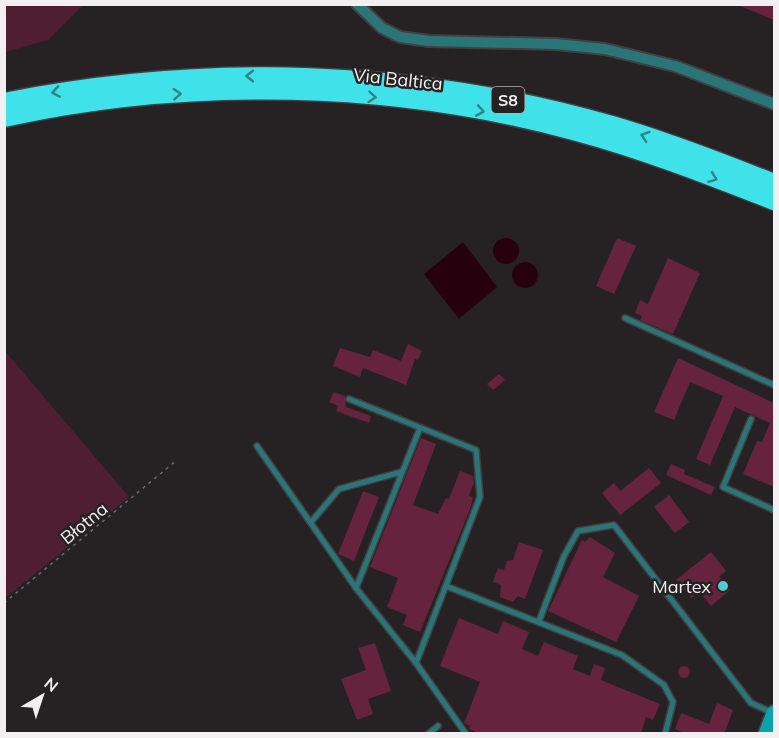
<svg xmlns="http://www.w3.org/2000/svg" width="779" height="738" viewBox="0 0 779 738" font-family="Mulish,sans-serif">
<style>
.green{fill:#4f1f31}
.water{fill:#27000e}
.building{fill:#66233d}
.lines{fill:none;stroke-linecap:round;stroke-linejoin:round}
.lane-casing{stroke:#423f40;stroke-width:8}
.street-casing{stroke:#423f40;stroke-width:14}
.secondary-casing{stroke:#423f40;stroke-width:18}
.highway-casing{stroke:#423f40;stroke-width:21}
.path{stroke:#6d6a6a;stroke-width:1.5;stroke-dasharray:3 4.5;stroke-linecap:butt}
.lane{stroke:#2a7578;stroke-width:5}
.street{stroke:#2a7578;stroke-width:10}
.secondary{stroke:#0aa3a9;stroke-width:15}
.highway{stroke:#40e2ea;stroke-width:18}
.oneway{stroke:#338286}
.poi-dot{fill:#51ccd2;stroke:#262223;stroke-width:2}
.labels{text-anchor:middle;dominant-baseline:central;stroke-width:5;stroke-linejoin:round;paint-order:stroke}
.shield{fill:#262223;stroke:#b4b2b2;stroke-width:1.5}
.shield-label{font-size:16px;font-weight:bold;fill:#f1efef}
.street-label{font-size:18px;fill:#f1efef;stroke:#262223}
.poi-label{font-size:18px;fill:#f1efef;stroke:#262223;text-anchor:end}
</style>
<rect width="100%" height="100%" fill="#262223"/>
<g class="green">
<path d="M 5,4 L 83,4 L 83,5 L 48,40 L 5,52 Z"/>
<path d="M 4,350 L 129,497 L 5,598 L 4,598 Z"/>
</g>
<g class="water">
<circle cx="506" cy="251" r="13"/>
<path d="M 463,242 L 497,287 L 459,319 L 424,274 Z"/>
<circle cx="525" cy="275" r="13"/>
</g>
<g class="building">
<path d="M 774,4 L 774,20 L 738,5 L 738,4 Z"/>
<path d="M 617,238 L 636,246 L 614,294 L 596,286 Z"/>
<path d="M 668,258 L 700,273 L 673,334 L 640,320 L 642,316 L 635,313 L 640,300 L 648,304 Z"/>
<path d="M 408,344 L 422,351 L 418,360 L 415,359 L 406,385 L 363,368 L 360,377 L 333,366 L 340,348 L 370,357 L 373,350 L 401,361 Z"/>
<path d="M 678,358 L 774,403 L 774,487 L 743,474 L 757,441 L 762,442 L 770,423 L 735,407 L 710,465 L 696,459 L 723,396 L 690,382 L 674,420 L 654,412 Z"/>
<path d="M 499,374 L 505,380 L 493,390 L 487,384 Z"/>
<path d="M 334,392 L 345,396 L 346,407 L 371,416 L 369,423 L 336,411 L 338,406 L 329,402 Z"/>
<path d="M 421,438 L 436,444 L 413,505 L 438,514 L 446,498 L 449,499 L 460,471 L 473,476 L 474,482 L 469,496 L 473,497 L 470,509 L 420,632 L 403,625 L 407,615 L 387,607 L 398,578 L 370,567 Z"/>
<path d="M 671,464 L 685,470 L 684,474 L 715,487 L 711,495 L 666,475 Z"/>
<path d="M 649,468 L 661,483 L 620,515 L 602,493 L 614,483 L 620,491 Z"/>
<path d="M 363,491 L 379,497 L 354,561 L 338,554 Z"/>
<path d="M 669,495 L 689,522 L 675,533 L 654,507 Z"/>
<path d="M 590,537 L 615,553 L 603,577 L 639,596 L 616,642 L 548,611 L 582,540 L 585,542 Z"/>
<path d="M 519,542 L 543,550 L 525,599 L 518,596 L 513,602 L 500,597 L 501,585 L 493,582 L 498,568 L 504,570 L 507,561 L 513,560 Z"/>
<path d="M 711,552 L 726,571 L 719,576 L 730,590 L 711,606 L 699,591 L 691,598 L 676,580 Z"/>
<path d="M 459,618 L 498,634 L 503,621 L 529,632 L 522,649 L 538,656 L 544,642 L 578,656 L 573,669 L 590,676 L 594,664 L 605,668 L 601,680 L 660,704 L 653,720 L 646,717 L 641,734 L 481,734 L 469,729 L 470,726 L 464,723 L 480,682 L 440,666 Z"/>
<path d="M 375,643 L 391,691 L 368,699 L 373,714 L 357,720 L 341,679 L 366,670 L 358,648 Z"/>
<circle cx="684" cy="672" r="6"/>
<path d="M 717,703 L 733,710 L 724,734 L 687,734 L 675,729 L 681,713 L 709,724 Z"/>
</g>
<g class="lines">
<g class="lane-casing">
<g id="lane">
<path d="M 625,318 L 774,385"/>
<path d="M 349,399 L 476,450 L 480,497 L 416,663"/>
<path d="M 751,419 L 723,487 L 774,510"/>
<path d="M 257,446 L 356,588 L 416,663 L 466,734"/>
<path d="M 311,522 L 339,489 L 401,472"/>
<path d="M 446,586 L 622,655 L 664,685 L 673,702 L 665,734"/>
<path d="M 356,588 L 420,428"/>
<path d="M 539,621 L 564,556 L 578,531 L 614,525 L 751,703 L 771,712"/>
<path d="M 428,734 L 438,726"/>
</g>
</g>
<g class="street-casing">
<path id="street" d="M 357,4 L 382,28 L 400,37 L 429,41 L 556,44 L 605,49 L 675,66 L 774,104"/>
</g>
<g class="secondary-casing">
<path id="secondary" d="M 766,734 L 774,713"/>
</g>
<g class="highway-casing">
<g id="highway">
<path d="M 4,102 C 206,62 414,68 612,125 C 667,141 721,162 774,183"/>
<path d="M 4,118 C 190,77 394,82 577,132 C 644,150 710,176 774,201"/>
</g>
</g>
<path class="path" d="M 4,603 L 177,460"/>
<use href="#lane" class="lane"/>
<use href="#street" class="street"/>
<use href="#secondary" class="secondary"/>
<use href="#highway" class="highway"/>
</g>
<defs><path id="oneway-chevron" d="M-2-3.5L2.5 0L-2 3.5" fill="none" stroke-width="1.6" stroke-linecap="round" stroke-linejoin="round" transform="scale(1.5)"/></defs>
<g class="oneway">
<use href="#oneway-chevron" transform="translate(250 76) rotate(180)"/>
<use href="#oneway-chevron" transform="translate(56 92) rotate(171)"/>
<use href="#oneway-chevron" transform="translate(177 94) rotate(-4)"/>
<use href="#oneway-chevron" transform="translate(372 97) rotate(5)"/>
<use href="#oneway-chevron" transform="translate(480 111) rotate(10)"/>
<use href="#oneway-chevron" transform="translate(645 136) rotate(-162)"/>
<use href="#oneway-chevron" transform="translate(713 178) rotate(20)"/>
</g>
<circle class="poi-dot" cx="723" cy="586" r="6"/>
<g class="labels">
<rect class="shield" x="491.5" y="87" width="33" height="26" rx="4.5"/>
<g class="shield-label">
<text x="508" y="100">S8</text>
</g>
<g class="street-label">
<text transform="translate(398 79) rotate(6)">Via Baltica</text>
<text transform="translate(84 523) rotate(-39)">Błotna</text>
</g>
<g class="poi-label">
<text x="711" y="586">Martex</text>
</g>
</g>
<rect width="779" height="738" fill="none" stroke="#f1efef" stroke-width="12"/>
<g transform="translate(42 696) rotate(39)" stroke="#262223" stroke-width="4.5" paint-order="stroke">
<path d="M0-4.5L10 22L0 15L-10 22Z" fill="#f1efef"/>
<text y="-9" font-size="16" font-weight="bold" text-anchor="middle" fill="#f1efef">N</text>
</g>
</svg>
